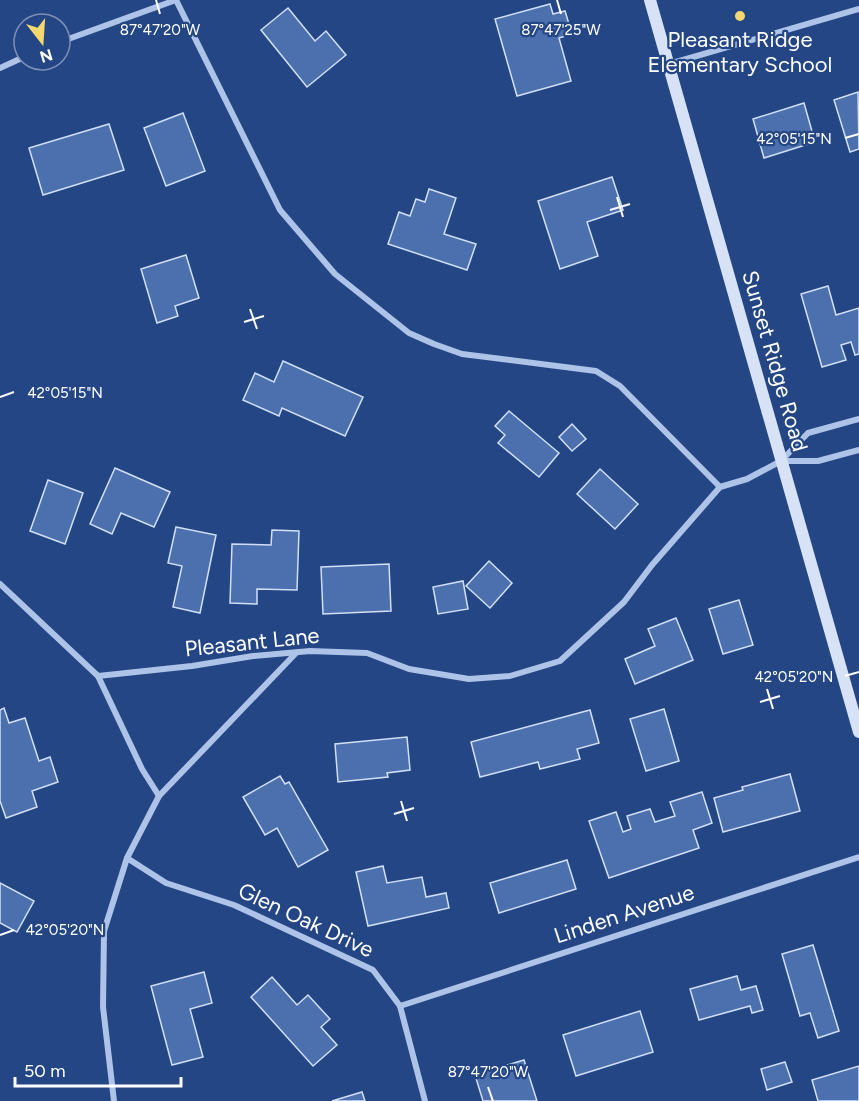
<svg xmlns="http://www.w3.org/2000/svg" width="859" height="1101" viewBox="0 0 859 1101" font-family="Figtree,sans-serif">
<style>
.building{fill:#4c6fad;stroke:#d1dff6;stroke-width:1.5}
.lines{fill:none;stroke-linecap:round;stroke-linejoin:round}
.street{stroke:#adc3e8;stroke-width:6}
.secondary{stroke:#d7e2f7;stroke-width:12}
.ticks{fill:none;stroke:#fff;stroke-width:2}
.poi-dot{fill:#f3d870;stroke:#244685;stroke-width:2}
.labels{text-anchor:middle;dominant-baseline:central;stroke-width:4.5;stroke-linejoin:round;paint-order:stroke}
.poi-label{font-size:22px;fill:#fff;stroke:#244685}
.street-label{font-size:22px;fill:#fff;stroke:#244685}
.ticks-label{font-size:15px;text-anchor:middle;fill:#fff;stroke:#244685;stroke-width:4.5;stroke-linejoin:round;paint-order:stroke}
</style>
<rect width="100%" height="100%" fill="#244685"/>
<g class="building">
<path d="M 550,4 L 553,14 L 565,11 L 572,34 L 559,38 L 571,81 L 517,96 L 495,19 Z"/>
<path d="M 288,8 L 315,41 L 326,31 L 346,55 L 307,87 L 261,30 Z"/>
<path d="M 858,92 L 859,149 L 850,152 L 834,100 Z"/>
<path d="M 804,103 L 815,142 L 764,158 L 753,119 Z"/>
<path d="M 183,113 L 205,171 L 166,186 L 144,128 Z"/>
<path d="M 109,124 L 124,170 L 43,195 L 29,148 Z"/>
<path d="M 612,177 L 623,210 L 587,222 L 598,256 L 560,269 L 538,201 Z"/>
<path d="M 429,189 L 456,198 L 444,234 L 476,244 L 467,270 L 388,244 L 399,212 L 410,216 L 416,199 L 425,202 Z"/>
<path d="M 186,255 L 199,298 L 175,306 L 178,316 L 157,323 L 141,269 Z"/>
<path d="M 828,286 L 836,315 L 859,308 L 859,354 L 855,355 L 851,342 L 841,345 L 846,360 L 822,367 L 801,294 Z"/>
<path d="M 283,361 L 363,397 L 345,436 L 282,408 L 279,416 L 243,400 L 255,373 L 274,382 Z"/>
<path d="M 509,411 L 559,453 L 539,477 L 498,443 L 505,435 L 495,426 Z"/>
<path d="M 572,424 L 586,439 L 572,451 L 559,437 Z"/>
<path d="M 115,468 L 170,492 L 154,527 L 121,513 L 112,534 L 90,524 Z"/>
<path d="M 600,469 L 638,504 L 615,529 L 577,494 Z"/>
<path d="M 48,480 L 83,493 L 65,544 L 30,531 Z"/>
<path d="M 176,527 L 216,535 L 200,613 L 173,607 L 182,566 L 168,563 Z"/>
<path d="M 272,530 L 299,531 L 297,590 L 257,589 L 257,604 L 230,603 L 232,544 L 271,545 Z"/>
<path d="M 489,561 L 512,583 L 490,608 L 466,586 Z"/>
<path d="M 389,564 L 391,611 L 323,614 L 321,567 Z"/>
<path d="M 463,581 L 468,609 L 438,614 L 433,587 Z"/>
<path d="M 739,600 L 753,645 L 723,654 L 709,609 Z"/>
<path d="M 676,618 L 693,660 L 635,684 L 625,659 L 655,646 L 648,629 Z"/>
<path d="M 4,708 L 9,723 L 25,718 L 39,761 L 50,757 L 58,782 L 32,791 L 37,807 L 6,818 L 0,801 L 0,710 Z"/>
<path d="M 664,709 L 679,761 L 646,771 L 630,719 Z"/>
<path d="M 590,710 L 599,743 L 577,749 L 580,759 L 540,769 L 538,762 L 480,777 L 471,742 Z"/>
<path d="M 407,737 L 410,770 L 387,773 L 388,777 L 338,782 L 335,744 Z"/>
<path d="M 790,774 L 800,811 L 723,832 L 714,798 L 743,790 L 742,787 Z"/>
<path d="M 280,776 L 285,784 L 289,782 L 328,850 L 298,867 L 277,828 L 265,835 L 243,797 Z"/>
<path d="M 702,792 L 712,823 L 693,830 L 699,848 L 609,878 L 589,821 L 616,812 L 623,832 L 631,829 L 627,816 L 650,809 L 655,822 L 675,816 L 670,802 Z"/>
<path d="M 567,860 L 576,889 L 499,913 L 490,883 Z"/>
<path d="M 383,866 L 387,883 L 422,877 L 426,897 L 446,893 L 449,908 L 368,926 L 356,872 Z"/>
<path d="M 0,883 L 34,901 L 17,932 L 0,923 Z"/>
<path d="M 813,945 L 839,1031 L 818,1038 L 810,1013 L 800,1016 L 782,954 Z"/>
<path d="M 204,972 L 212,1003 L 190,1009 L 203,1057 L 172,1065 L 151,986 Z"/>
<path d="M 737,976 L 741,990 L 756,986 L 763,1010 L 752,1013 L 750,1006 L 699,1020 L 690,989 Z"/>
<path d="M 272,977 L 297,1005 L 308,995 L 330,1019 L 321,1027 L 337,1045 L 313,1066 L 251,997 Z"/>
<path d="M 640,1011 L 653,1052 L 576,1076 L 563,1035 Z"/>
<path d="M 524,1060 L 537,1101 L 483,1101 L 475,1075 Z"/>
<path d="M 785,1062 L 792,1082 L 767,1090 L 761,1069 Z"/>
<path d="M 859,1066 L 859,1101 L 818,1101 L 812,1080 Z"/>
<path d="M 362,1092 L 365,1101 L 332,1101 Z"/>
</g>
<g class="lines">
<g class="street">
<path d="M 176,0 L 280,210 L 335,274 L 409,333 L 434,344 L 462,354 L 596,371 L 620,386 L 720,487"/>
<path d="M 60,42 L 176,0"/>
<path d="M 669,64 L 859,9"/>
<path d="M 0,68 L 24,57"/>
<path d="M 782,461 L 818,461 L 859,450"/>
<path d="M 0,584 L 98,676 L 192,666 L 253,656 L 310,651 L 367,653 L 409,669 L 469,679 L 510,676 L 560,661 L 624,602 L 652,565 L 720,487 L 747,479 L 781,461 L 808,433 L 859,419"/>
<path d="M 98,676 L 142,769 L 159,796"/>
<path d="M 127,858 L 166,883 L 234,905 L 373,970 L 400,1006 L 425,1101"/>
<path d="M 400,1006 L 859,857"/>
<path d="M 114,1101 L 103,1007 L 104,931 L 127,858 L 159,796 L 296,653"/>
</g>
<path class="secondary" d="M 650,0 L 859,732"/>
</g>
<path class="ticks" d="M 156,0 L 160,14M 557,0 L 561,14M 845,138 L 859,134M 617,197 L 623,217M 610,210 L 630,204M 250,309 L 257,329M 244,322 L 264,316M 0,397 L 14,392M 845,676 L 859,672M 767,689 L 773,709M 760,702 L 780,696M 401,801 L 407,821M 394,814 L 414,808M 0,935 L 14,930M 488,1087 L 493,1101"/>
<circle class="poi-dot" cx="740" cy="16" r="6"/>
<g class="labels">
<g class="poi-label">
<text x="740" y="39">Pleasant Ridge<tspan x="740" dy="25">Elementary School</tspan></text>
</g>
<g class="street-label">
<text transform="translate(775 361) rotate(74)">Sunset Ridge Road</text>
<text transform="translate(252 642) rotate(-6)">Pleasant Lane</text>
<text transform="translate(624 914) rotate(-18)">Linden Avenue</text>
<text transform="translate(306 920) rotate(25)">Glen Oak Drive</text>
</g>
</g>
<g class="ticks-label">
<text x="160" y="35">87°47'20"W</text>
<text x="561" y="35">87°47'25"W</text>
<text x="794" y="144">42°05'15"N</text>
<text x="65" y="398">42°05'15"N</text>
<text x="794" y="682">42°05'20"N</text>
<text x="65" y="935">42°05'20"N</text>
<text x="488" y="1077">87°47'20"W</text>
</g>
<g transform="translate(42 42) rotate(163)"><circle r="28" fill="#244685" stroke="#7c90b6" stroke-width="1.5"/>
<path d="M0-4.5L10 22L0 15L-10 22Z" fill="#f3d870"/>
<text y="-9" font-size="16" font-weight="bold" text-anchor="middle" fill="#ffffff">N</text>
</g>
<path d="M15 1077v9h166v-9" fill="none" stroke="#ffffff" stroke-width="3"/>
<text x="24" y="1077" font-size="18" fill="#ffffff" stroke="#244685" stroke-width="4.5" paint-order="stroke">50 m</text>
</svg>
